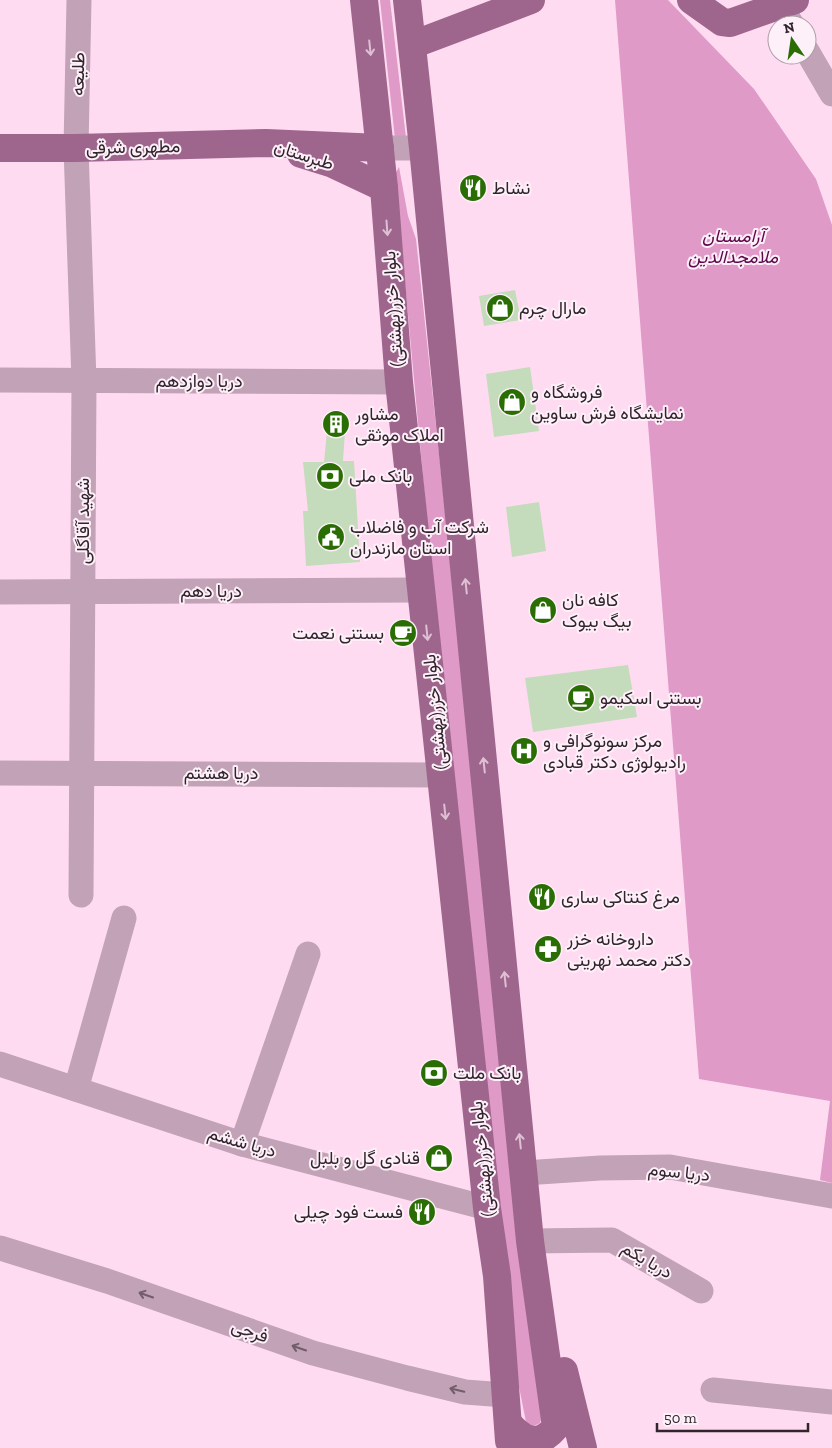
<svg xmlns="http://www.w3.org/2000/svg" width="832" height="1448" viewBox="0 0 832 1448" font-family="'Zilla Slab',Vazirmatn,serif">
<style>
.green{fill:#e09ac8}
.building{fill:#c4dbbc}
.lines{fill:none;stroke-linecap:round;stroke-linejoin:round}
.minor{stroke:#c2a2b6;stroke-width:25}
.major{stroke:#9f668d;stroke-width:28}
.oneway{stroke:#ddc0d3}
.oneway2{stroke:#725d6a}
.labels{text-anchor:middle;dominant-baseline:central;stroke-width:4;stroke-linejoin:round;paint-order:stroke}
.street-label{font-size:18px;fill:#31242c;stroke:#fef0f9}
.poi-label{font-size:18px;fill:#31242c;stroke:#fef0f9;text-anchor:start}
.park-label{font-size:18px;font-style:italic;fill:#5e074b;stroke:#fef0f9}
</style>
<rect width="100%" height="100%" fill="#ffdbf2"/>
<g class="green">
<path d="M 380,0 L 390,0 L 406,138 L 395,139 Z"/>
<path d="M 615,0 L 668,0 L 754,89 L 816,179 L 832,225 L 832,1183 L 820,1180 L 830,1101 L 699,1079 Z"/>
<path d="M 399,167 L 408,216 L 416,239 L 542,1416 L 540,1423 L 534,1426 L 530,1426 L 526,1422 L 497,1276 L 395,174 Z"/>
</g>
<g class="building">
<path d="M 515,290 L 521,320 L 484,326 L 479,296 Z"/>
<path d="M 530,367 L 539,431 L 494,437 L 486,374 Z"/>
<path d="M 327,417 L 346,417 L 343,461 L 354,461 L 360,562 L 306,566 L 303,511 L 308,511 L 303,462 L 324,462 L 327,431 Z"/>
<path d="M 539,502 L 546,551 L 512,557 L 506,507 Z"/>
<path d="M 628,665 L 637,717 L 533,732 L 525,678 Z"/>
</g>
<g class="lines">
<g class="minor">
<path d="M 79,0 L 76,148 L 84,381 L 81,895"/>
<path d="M 781,6 L 792,25"/>
<path d="M 807,51 L 832,94"/>
<path d="M 380,148 L 423,148"/>
<path d="M 0,380 L 399,382"/>
<path d="M 0,592 L 422,590"/>
<path d="M 0,773 L 441,775"/>
<path d="M 0,1064 L 242,1144 L 487,1208"/>
<path d="M 76,1089 L 124,918"/>
<path d="M 242,1144 L 308,954"/>
<path d="M 524,1173 L 600,1168 L 670,1167 L 832,1196"/>
<path d="M 530,1241 L 612,1240 L 701,1291"/>
<path d="M 0,1248 L 107,1281 L 313,1353 L 407,1378 L 465,1392 L 505,1395"/>
<path d="M 713,1390 L 832,1402"/>
</g>
<g class="major">
<path d="M 364,0 L 384,188 L 399,382 L 487,1208 L 497,1276 L 509,1441"/>
<path d="M 407,0 L 423,148 L 530,1241 L 556,1427 C 538,1448 524,1441 508,1423"/>
<path d="M 691,0 L 722,22 L 730,23 L 795,0"/>
<path d="M 412,45 L 531,0"/>
<path d="M 0,148 L 76,148 L 266,143 L 380,148"/>
<path d="M 301,154 L 333,164 L 384,188"/>
<path d="M 564,1371 L 583,1448"/>
</g>
</g>
<defs><path id="oneway-shaft" d="M-6 0H5M1.5-3L5.5 0L1.5 3" fill="none" stroke-width="1.6" stroke-linecap="round" stroke-linejoin="round" transform="scale(1.25)"/></defs>
<g class="oneway">
<use href="#oneway-shaft" transform="translate(370 48) rotate(84)"/>
<use href="#oneway-shaft" transform="translate(387 228) rotate(86)"/>
<use href="#oneway-shaft" transform="translate(466 586) rotate(-96)"/>
<use href="#oneway-shaft" transform="translate(427 633) rotate(84)"/>
<use href="#oneway-shaft" transform="translate(484 765) rotate(-96)"/>
<use href="#oneway-shaft" transform="translate(445 812) rotate(84)"/>
<use href="#oneway-shaft" transform="translate(505 979) rotate(-96)"/>
<use href="#oneway-shaft" transform="translate(520 1141) rotate(-96)"/>
</g>
<g class="oneway2">
<use href="#oneway-shaft" transform="translate(146 1295) rotate(-161)"/>
<use href="#oneway-shaft" transform="translate(299 1348) rotate(-161)"/>
<use href="#oneway-shaft" transform="translate(457 1390) rotate(-167)"/>
</g>
<defs>
<g id="restaurant-disc" transform="scale(1.4375)"><circle r="9.5" fill="#2a6d04" stroke="#fef0f9"/><path d="M-5-6h1v4h1v-4h1v4h1v-4h1v5L-1.5 .5V6h-2V.5L-5-1ZM5-6V6H3V1.5H1.5Q1.5-4 5-6Z" fill="#fff"/></g>
<g id="shop-disc" transform="scale(1.4375)"><circle r="9.5" fill="#2a6d04" stroke="#fef0f9"/><path d="M-5-2.5h2.3a2.7 3.5 0 0 1 5.4 0H5L5.5 6h-11ZM-1.5-2.5h3a1.5 2.3 0 0 0-3 0Z" fill="#fff"/></g>
<g id="building-disc" transform="scale(1.4375)"><circle r="9.5" fill="#2a6d04" stroke="#fef0f9"/><path d="M-4-6H4V6H1V3H-1V6H-4ZM-2.5-4.3h1.7v1.8h-1.7ZM.8-4.3h1.7v1.8H.8ZM-2.5-1h1.7V.8h-1.7ZM.8-1h1.7V.8H.8Z" fill="#fff"/></g>
<g id="bank-disc" transform="scale(1.4375)"><circle r="9.5" fill="#2a6d04" stroke="#fef0f9"/><path d="M-6-4H6V4H-6ZM0-2.3a2.3 2.3 0 1 0 0 4.6a2.3 2.3 0 1 0 0-4.6Z" fill="#fff"/></g>
<g id="civic-disc" transform="scale(1.4375)"><circle r="9.5" fill="#2a6d04" stroke="#fef0f9"/><path d="M-.6-6.5H3V-4.5H.6V-3L4-1V1h2V6H-6V1h2V-1L-.6-3ZM-1.2 2.5V6h2.4V2.5Z" fill="#fff"/></g>
<g id="cafe-disc" transform="scale(1.4375)"><circle r="9.5" fill="#2a6d04" stroke="#fef0f9"/><path d="M-5.5-4.5H6V0H3Q3 3.5 0 3.5H-2.5Q-5.5 3.5-5.5 0ZM3-3.2v2h1.7v-2ZM-6 4.5H4V6H-6Z" fill="#fff"/></g>
<g id="hospital-disc" transform="scale(1.4375)"><circle r="9.5" fill="#2a6d04" stroke="#fef0f9"/><path d="M-5-5h3v3.5h4V-5h3V5h-3V1.5h-4V5h-3Z" fill="#fff"/></g>
<g id="pharmacy-disc" transform="scale(1.4375)"><circle r="9.5" fill="#2a6d04" stroke="#fef0f9"/><path d="M-2-6h4v4h4v4h-4v4h-4v-4h-4v-4h4Z" fill="#fff"/></g>
</defs>
<g fill-rule="evenodd">
<use href="#restaurant-disc" x="473" y="188"/>
<use href="#shop-disc" x="500" y="308"/>
<use href="#shop-disc" x="512" y="402"/>
<use href="#building-disc" x="336" y="424"/>
<use href="#bank-disc" x="330" y="476"/>
<use href="#civic-disc" x="331" y="537"/>
<use href="#shop-disc" x="543" y="610"/>
<use href="#cafe-disc" x="403" y="633"/>
<use href="#cafe-disc" x="581" y="698"/>
<use href="#hospital-disc" x="524" y="751"/>
<use href="#restaurant-disc" x="542" y="897"/>
<use href="#pharmacy-disc" x="548" y="949"/>
<use href="#bank-disc" x="434" y="1073"/>
<use href="#shop-disc" x="439" y="1158"/>
<use href="#restaurant-disc" x="422" y="1212"/>
</g>
<g class="labels">
<g class="street-label">
<text transform="translate(78 74) rotate(-89)">طلیعه</text>
<text transform="translate(133 147) rotate(-1)">مطهری شرقی</text>
<text transform="translate(304 155) rotate(18)">طبرستان</text>
<text transform="translate(393 309) rotate(-94)">بلوار خزر(بهشتی)</text>
<text x="199" y="381">دریا دوازدهم</text>
<text transform="translate(83 521) rotate(-90)">شهید آقاگلی</text>
<text x="211" y="591">دریا دهم</text>
<text transform="translate(435 712) rotate(-96)">بلوار خزر(بهشتی)</text>
<text x="221" y="773">دریا هشتم</text>
<text transform="translate(242 1142) rotate(16)">دریا ششم</text>
<text transform="translate(482 1159) rotate(-96)">بلوار خزر(بهشتی)</text>
<text transform="translate(679 1172) rotate(6)">دریا سوم</text>
<text transform="translate(647 1260) rotate(30)">دریا یکم</text>
<text transform="translate(250 1331) rotate(19)">فرجی</text>
</g>
<g class="poi-label">
<text x="492" y="188">نشاط</text>
<text x="519" y="308">مارال چرم</text>
<text x="531" y="392">فروشگاه و<tspan x="531" dy="21">نمایشگاه فرش ساوین</tspan></text>
<text x="355" y="414">مشاور<tspan x="355" dy="21">املاک موثقی</tspan></text>
<text x="349" y="476">بانک ملی</text>
<text x="350" y="527">شرکت آب و فاضلاب<tspan x="350" dy="21">استان مازندران</tspan></text>
<text x="562" y="600">کافه نان<tspan x="562" dy="21">بیگ بیوک</tspan></text>
<text x="384" y="633" text-anchor="end">بستنی نعمت</text>
<text x="600" y="698">بستنی اسکیمو</text>
<text x="543" y="741">مركز سونوگرافی و<tspan x="543" dy="21">راديولوژی دكتر قبادی</tspan></text>
<text x="561" y="897">مرغ کنتاکی ساری</text>
<text x="567" y="939">داروخانه خزر<tspan x="567" dy="21">دکتر محمد نهرینی</tspan></text>
<text x="453" y="1073">بانک ملت</text>
<text x="420" y="1158" text-anchor="end">قنادی گل و بلبل</text>
<text x="403" y="1212" text-anchor="end">فست فود چیلی</text>
</g>
<g class="park-label">
<text x="733" y="236">آرامستان<tspan x="733" dy="21">ملامجدالدین</tspan></text>
</g>
</g>
<g transform="translate(792 40) rotate(347)"><circle r="24" fill="#fef0f9" stroke="#ac9ea7"/>
<path d="M0-4L9 19L0 12L-9 19Z" fill="#2a6d04"/>
<text y="-8" font-size="14" font-weight="bold" text-anchor="middle" fill="#31242c">N</text>
</g>
<path d="M657 1423v8h151v-8" fill="none" stroke="#31242c" stroke-width="2.5"/>
<text x="664" y="1423" font-size="15" fill="#31242c" stroke="#fef0f9" stroke-width="4" paint-order="stroke">50 m</text>
</svg>
